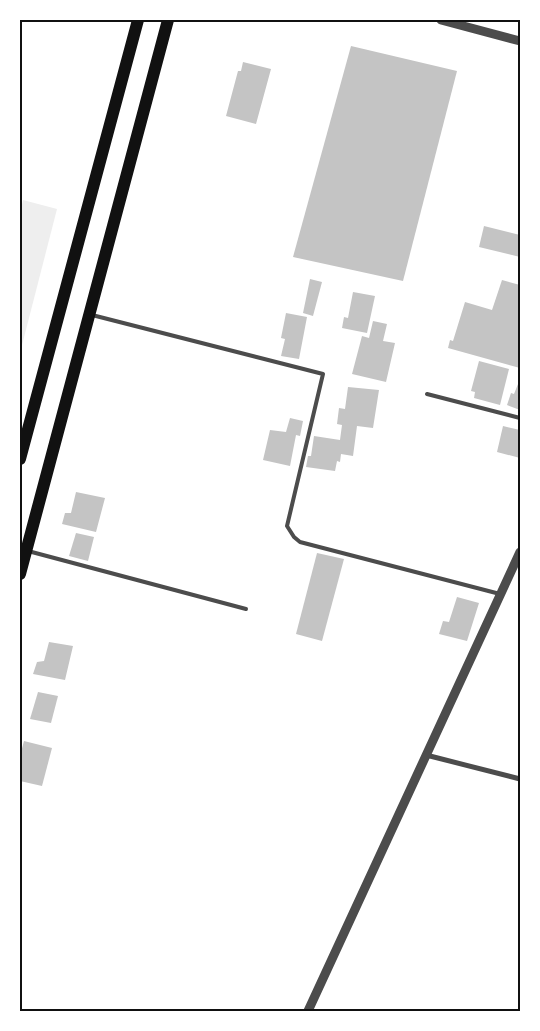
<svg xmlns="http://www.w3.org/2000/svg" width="540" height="1031" viewBox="0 0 540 1031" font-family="Figtree,sans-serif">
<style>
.green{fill:#eee}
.building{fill:#c4c4c4}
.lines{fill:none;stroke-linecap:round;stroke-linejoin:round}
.service{stroke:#4c4c4c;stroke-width:4}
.minor{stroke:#4c4c4c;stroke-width:5}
.tertiary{stroke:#4c4c4c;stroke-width:9}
.primary{stroke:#111;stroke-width:12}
.neatline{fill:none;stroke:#111;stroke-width:2}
</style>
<rect width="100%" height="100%" fill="#fff"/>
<path class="green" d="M 23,200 L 57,209 L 20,353 L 20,213 Z"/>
<g class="building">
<path d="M 351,46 L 457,71 L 403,281 L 293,257 Z"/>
<path d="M 243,62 L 271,69 L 256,124 L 226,116 L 238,71 L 241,71 Z"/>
<path d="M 484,226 L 520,235 L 520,257 L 479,247 Z"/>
<path d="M 310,279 L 322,282 L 313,316 L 303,313 Z"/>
<path d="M 502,280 L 520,285 L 520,368 L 448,348 L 450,340 L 453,341 L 465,302 L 492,310 Z"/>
<path d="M 353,292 L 375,296 L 367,333 L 342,328 L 344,317 L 348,318 Z"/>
<path d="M 286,313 L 307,317 L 299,359 L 281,356 L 285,339 L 281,338 Z"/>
<path d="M 373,321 L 387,324 L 383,341 L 395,343 L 386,382 L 352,374 L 362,336 L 369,338 Z"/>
<path d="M 479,361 L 509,369 L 500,405 L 474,398 L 475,392 L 471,391 Z"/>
<path d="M 520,379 L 520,410 L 507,405 L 511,393 L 514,394 Z"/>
<path d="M 348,387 L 379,390 L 373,428 L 357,426 L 353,456 L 341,454 L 340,462 L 337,461 L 335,471 L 306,467 L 308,456 L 311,456 L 314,436 L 340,440 L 342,425 L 337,424 L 339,408 L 345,409 Z"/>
<path d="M 290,418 L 303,421 L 300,436 L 296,435 L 290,466 L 263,460 L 270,430 L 286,432 Z"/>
<path d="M 503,426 L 520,430 L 520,458 L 497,452 Z"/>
<path d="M 76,492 L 105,498 L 96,532 L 62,524 L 65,513 L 71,513 Z"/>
<path d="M 76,533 L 94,537 L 88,561 L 69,556 Z"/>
<path d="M 317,553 L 344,559 L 322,641 L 296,634 Z"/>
<path d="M 457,597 L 479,603 L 467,641 L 439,634 L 443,621 L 449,622 Z"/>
<path d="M 49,642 L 73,646 L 65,680 L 33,674 L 37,662 L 44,661 Z"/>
<path d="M 38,692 L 58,696 L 51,723 L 30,719 Z"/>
<path d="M 24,741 L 52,748 L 42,786 L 20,781 L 20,756 Z"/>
</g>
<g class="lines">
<g class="service">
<path d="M 92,315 L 323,374 L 287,526 L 294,537 L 300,542 L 500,594"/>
<path d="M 427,394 L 520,418"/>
<path d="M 28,551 L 246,609"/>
</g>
<path class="minor" d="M 426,755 L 520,779"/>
<g class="tertiary">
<path d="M 441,20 L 520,41"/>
<path d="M 308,1011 L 520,552"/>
</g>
<g class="primary">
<path d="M 20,459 L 138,20"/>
<path d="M 20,574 L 168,20"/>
</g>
</g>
<rect width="540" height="1031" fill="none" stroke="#ffffff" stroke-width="42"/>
<rect x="21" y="21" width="498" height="989" class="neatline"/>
</svg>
